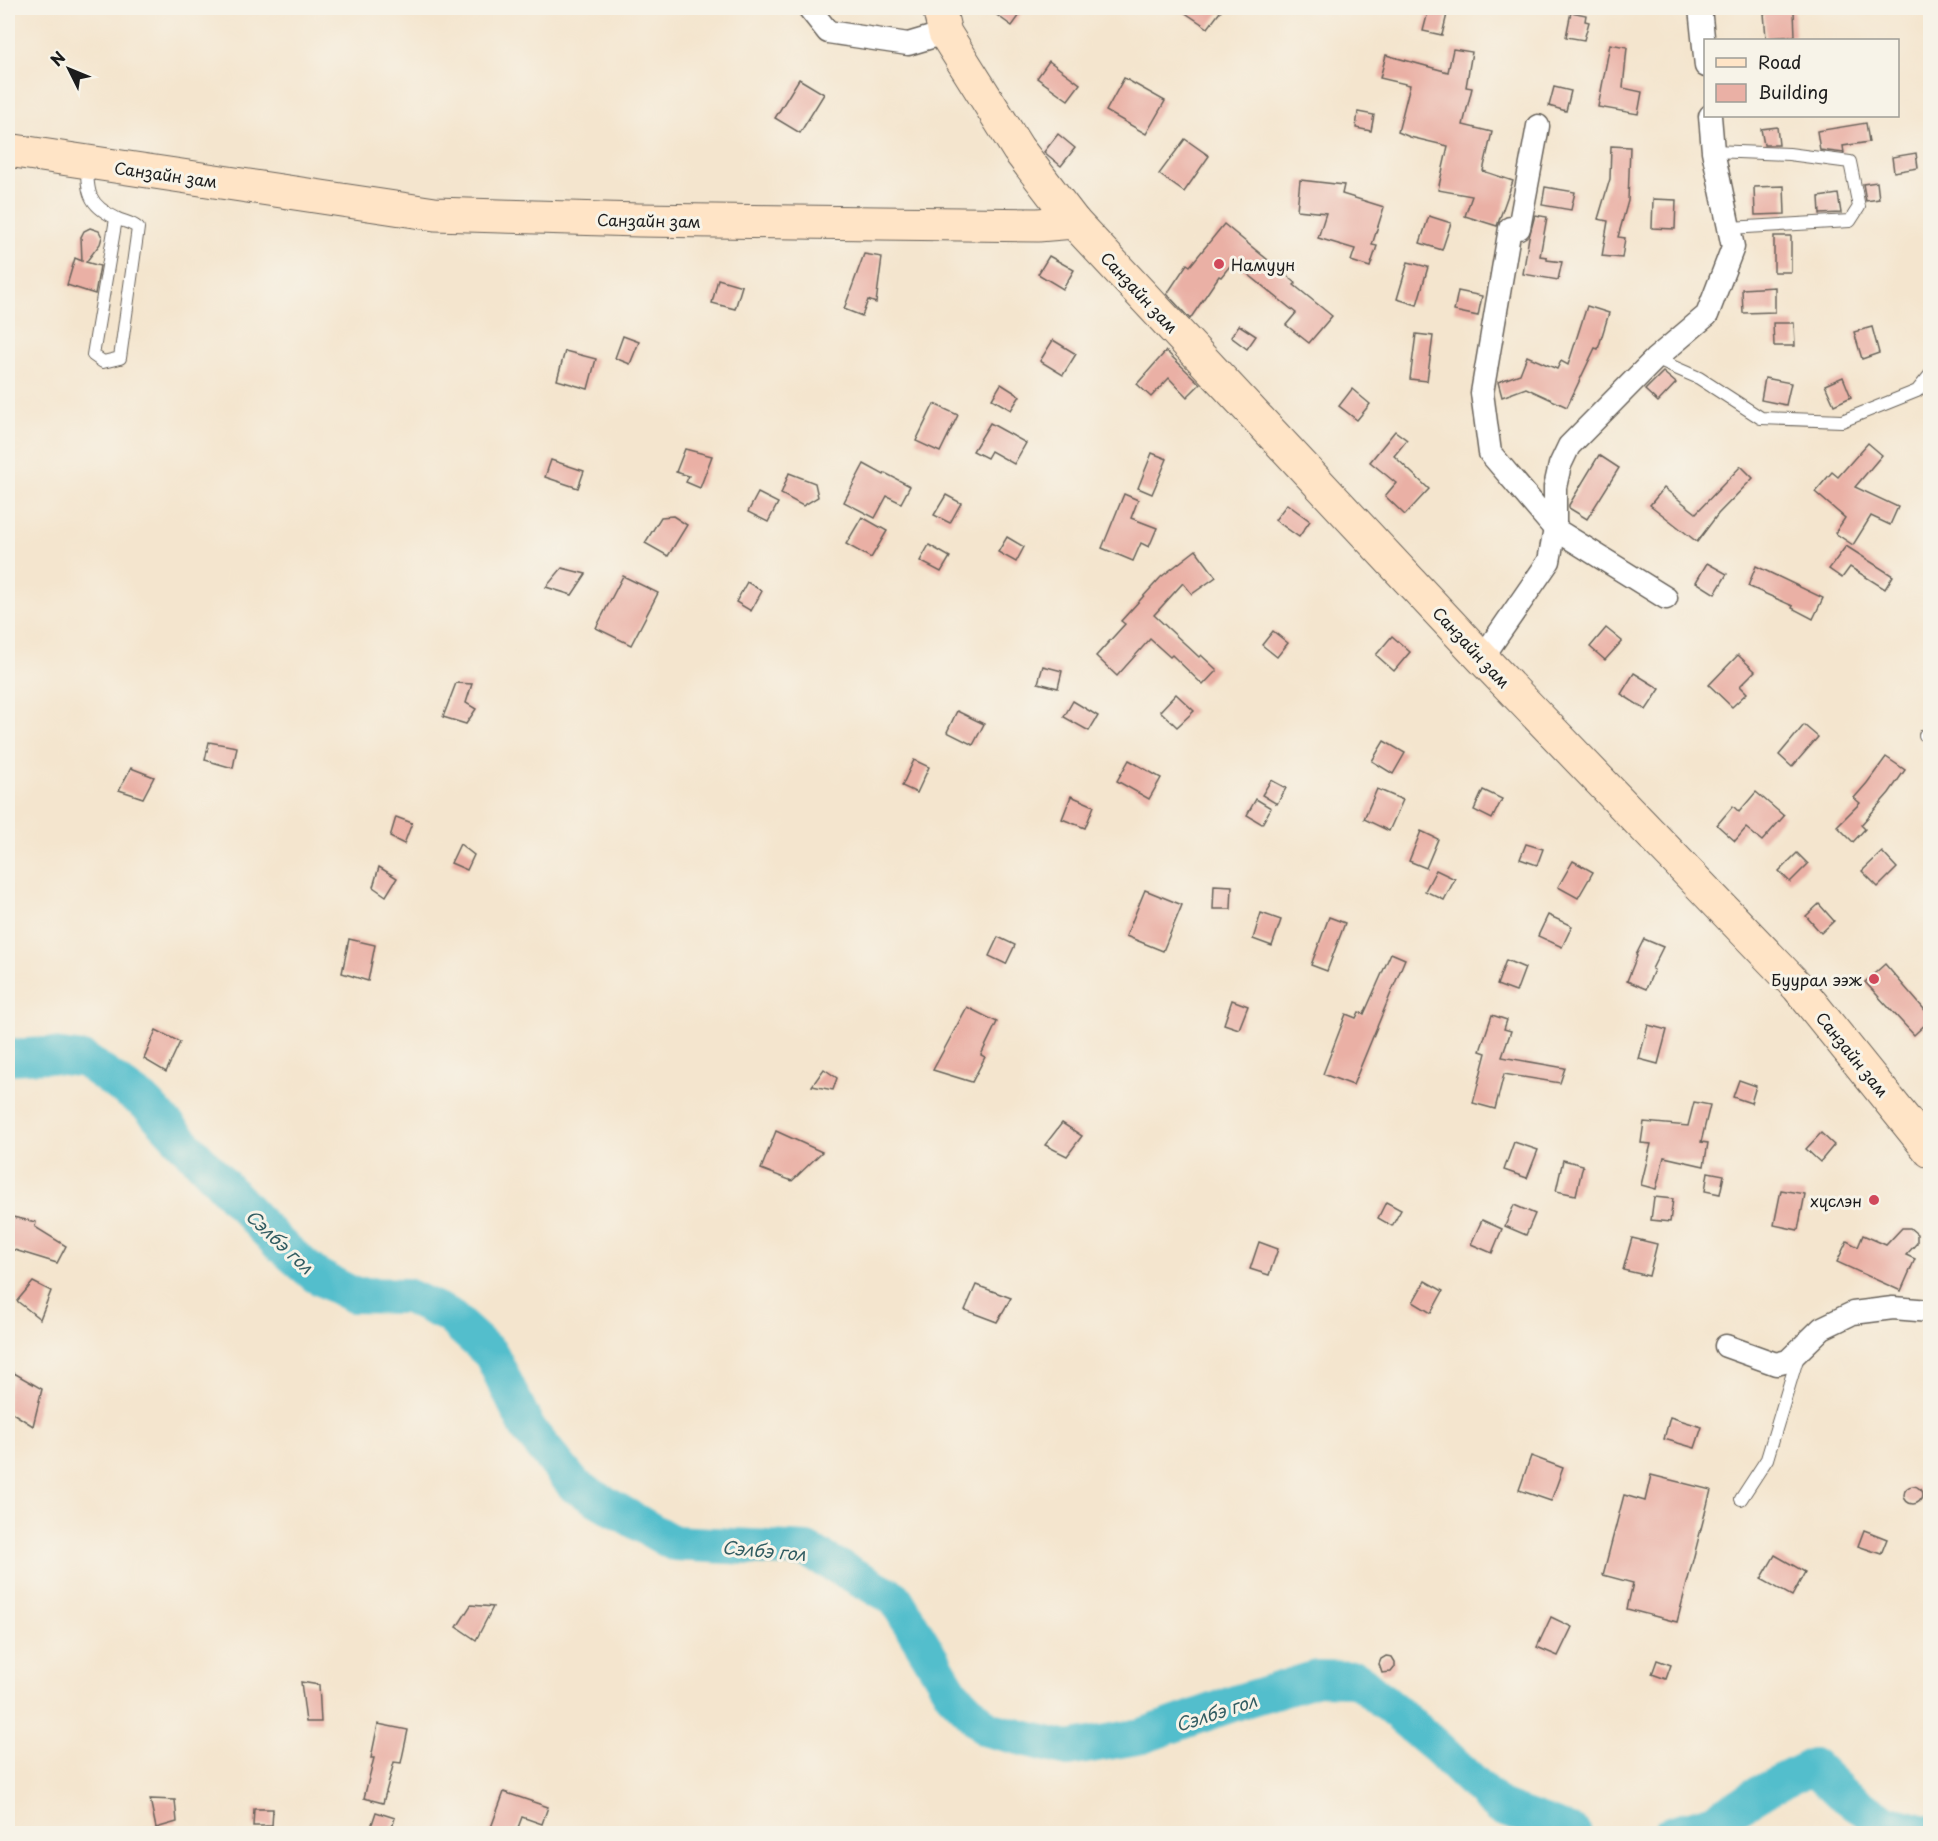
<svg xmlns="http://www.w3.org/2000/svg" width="1938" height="1841" viewBox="0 0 1938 1841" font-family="'Playpen Sans',sans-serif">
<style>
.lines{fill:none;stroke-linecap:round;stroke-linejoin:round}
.river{stroke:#52becc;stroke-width:36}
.building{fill:#eab0a5}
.lane-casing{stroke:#68625a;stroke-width:14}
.street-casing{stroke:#68625a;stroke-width:25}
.secondary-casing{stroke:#68625a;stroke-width:35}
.lane{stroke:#fff;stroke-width:12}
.street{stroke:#fff;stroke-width:22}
.secondary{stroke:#ffe4c6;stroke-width:33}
.poi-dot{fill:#d1495b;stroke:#f7f3e8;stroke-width:2}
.labels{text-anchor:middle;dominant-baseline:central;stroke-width:6;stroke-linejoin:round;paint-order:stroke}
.street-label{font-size:16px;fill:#1c1c1c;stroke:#f7f3e8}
.poi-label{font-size:16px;fill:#1c1c1c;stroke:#f7f3e8;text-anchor:end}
.water-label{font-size:18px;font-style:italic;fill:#325d62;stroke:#f7f3e8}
</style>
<rect width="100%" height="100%" fill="#f7f3e8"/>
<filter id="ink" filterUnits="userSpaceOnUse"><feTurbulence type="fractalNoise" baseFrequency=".0167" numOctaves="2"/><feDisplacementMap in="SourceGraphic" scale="12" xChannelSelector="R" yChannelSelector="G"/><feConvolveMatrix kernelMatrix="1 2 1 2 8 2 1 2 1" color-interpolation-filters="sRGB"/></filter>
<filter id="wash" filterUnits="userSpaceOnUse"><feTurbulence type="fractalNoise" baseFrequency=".008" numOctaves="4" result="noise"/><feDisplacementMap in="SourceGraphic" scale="24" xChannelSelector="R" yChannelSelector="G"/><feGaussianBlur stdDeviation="1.35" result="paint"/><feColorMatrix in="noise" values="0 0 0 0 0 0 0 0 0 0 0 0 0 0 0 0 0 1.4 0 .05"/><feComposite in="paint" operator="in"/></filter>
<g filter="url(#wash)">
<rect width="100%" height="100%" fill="#f4e5ce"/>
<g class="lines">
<g class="river">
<path d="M 8,1057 L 47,1055 L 84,1060 L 147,1104 L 277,1242 L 315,1275 L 353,1295 L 407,1296 L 448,1315 L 491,1354 L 528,1429 L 575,1486 L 673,1543 L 807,1550 L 895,1598 L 952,1693 L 987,1729 L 1068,1749 L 1142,1736 L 1238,1702 L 1317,1678 L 1357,1679 L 1430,1741 L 1499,1807 L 1574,1834"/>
<path d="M 1670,1834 L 1714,1821 L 1766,1789 L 1813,1766 L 1841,1793 L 1887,1823 L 1929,1834"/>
</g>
</g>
<g id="blocks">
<g class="building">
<path d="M 987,8 L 1025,8 L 1012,26 Z"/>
<path d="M 1178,8 L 1223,8 L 1208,28 Z"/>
<path d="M 1429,8 L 1448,10 L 1442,35 L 1423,31 Z"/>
<path d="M 1794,11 L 1795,36 L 1766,38 L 1764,13 Z"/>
<path d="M 1571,12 L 1586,15 L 1585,21 L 1589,22 L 1584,40 L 1566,37 Z"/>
<path d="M 1610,44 L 1627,47 L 1623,88 L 1642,92 L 1638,114 L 1598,107 Z"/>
<path d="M 1453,49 L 1472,52 L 1466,87 L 1472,88 L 1463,125 L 1492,132 L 1483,171 L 1513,181 L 1497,226 L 1465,216 L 1472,196 L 1438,190 L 1448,146 L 1410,137 L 1398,132 L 1410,85 L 1380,78 L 1386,55 L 1448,72 Z"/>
<path d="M 1049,61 L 1080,84 L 1068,100 L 1037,78 Z"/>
<path d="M 1124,78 L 1165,101 L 1146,134 L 1106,111 Z"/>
<path d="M 799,79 L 824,94 L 800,133 L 775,118 Z"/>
<path d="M 1554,87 L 1571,91 L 1566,111 L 1549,106 Z"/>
<path d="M 1358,112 L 1374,115 L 1371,131 L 1356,128 Z"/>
<path d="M 1866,123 L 1869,142 L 1843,146 L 1844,153 L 1820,150 L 1817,131 Z"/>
<path d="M 1777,127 L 1779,145 L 1764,145 L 1761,129 Z"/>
<path d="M 1058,134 L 1075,148 L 1061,166 L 1044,152 Z"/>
<path d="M 1185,139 L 1209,156 L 1184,192 L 1159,174 Z"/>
<path d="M 1611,146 L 1630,147 L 1628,201 L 1618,237 L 1625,238 L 1622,258 L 1602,256 L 1608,221 L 1598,219 L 1610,179 Z"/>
<path d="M 1916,153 L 1918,168 L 1894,172 L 1892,157 Z"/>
<path d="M 1300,180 L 1344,185 L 1342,194 L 1384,207 L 1372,245 L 1377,246 L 1370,267 L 1351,261 L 1355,249 L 1318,238 L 1326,213 L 1297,210 Z"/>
<path d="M 1877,182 L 1879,199 L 1866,201 L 1863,184 Z"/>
<path d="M 1784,186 L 1785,214 L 1755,215 L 1754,187 Z"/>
<path d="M 1545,187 L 1575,192 L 1571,210 L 1542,205 Z"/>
<path d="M 1838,194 L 1841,213 L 1820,214 L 1819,197 Z"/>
<path d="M 1653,199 L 1676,200 L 1675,229 L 1652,228 Z"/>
<path d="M 1535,215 L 1547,217 L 1540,256 L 1547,257 L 1547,260 L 1562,262 L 1558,280 L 1523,274 L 1529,237 Z"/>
<path d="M 1429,216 L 1451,223 L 1442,250 L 1420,243 Z"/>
<path d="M 1224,224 L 1296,283 L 1294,285 L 1332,316 L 1309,343 L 1286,325 L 1296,313 L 1233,262 L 1221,277 L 1219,276 L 1190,319 L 1167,294 L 1187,264 L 1190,266 Z"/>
<path d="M 90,228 L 99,231 L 102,237 L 100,244 L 86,262 L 100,266 L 95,294 L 67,285 L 75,258 L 82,261 L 81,237 L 84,231 Z"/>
<rect x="1774" y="236" width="17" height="36"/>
<path d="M 864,254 L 882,257 L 876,303 L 868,300 L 862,316 L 844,309 Z"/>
<path d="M 1049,256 L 1074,270 L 1063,289 L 1038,274 Z"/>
<path d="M 1408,262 L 1428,267 L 1417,305 L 1397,299 Z"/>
<path d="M 718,279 L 742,286 L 735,309 L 712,303 Z"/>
<path d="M 1775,287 L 1775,312 L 1743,313 L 1742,289 Z"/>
<path d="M 1458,291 L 1482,296 L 1478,316 L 1454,311 Z"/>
<path d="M 1587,306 L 1609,313 L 1598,349 L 1595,348 L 1567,407 L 1526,388 L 1502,397 L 1498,382 L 1520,374 L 1527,356 L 1557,369 L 1561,361 L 1568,365 Z"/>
<path d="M 1773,323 L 1794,323 L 1795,346 L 1774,346 Z"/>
<path d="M 1239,325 L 1256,336 L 1247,349 L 1231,337 Z"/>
<path d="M 1872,327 L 1879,353 L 1862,359 L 1854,332 Z"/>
<path d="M 1416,334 L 1433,336 L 1427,381 L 1410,379 Z"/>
<path d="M 623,336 L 639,342 L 630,364 L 615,358 Z"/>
<path d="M 1053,340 L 1076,354 L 1063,375 L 1040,361 Z"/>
<path d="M 565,351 L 596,359 L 588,389 L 557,380 Z"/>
<path d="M 1166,351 L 1200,384 L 1187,397 L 1169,378 L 1151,397 L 1137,384 Z"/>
<path d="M 1663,372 L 1676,383 L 1658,402 L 1645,390 Z"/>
<path d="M 1843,377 L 1851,397 L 1834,405 L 1825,385 Z"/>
<path d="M 1765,378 L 1791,383 L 1786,405 L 1761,400 Z"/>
<path d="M 1001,384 L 1020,396 L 1011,410 L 992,399 Z"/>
<path d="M 1352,389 L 1370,404 L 1357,420 L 1339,406 Z"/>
<path d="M 934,404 L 958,415 L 940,452 L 916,441 Z"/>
<path d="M 990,423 L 1026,443 L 1014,464 L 991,451 L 987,458 L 973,451 Z"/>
<path d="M 1395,431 L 1407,440 L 1394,456 L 1429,489 L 1405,515 L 1385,496 L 1396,483 L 1370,462 Z"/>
<path d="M 1868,443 L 1882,455 L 1855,487 L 1898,507 L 1890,525 L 1871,516 L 1853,545 L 1835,533 L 1845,518 L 1815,492 L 1832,472 L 1838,477 Z"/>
<path d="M 685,449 L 712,456 L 700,488 L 686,482 L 689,476 L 676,472 Z"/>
<path d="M 1152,453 L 1167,459 L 1152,494 L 1138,488 Z"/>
<path d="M 1599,455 L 1619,468 L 1587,519 L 1569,508 L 1569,505 Z"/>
<path d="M 551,460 L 584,471 L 578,488 L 545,477 Z"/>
<path d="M 864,464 L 884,475 L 885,473 L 910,486 L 901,503 L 887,496 L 875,518 L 844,502 Z"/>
<path d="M 1741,466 L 1753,478 L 1718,514 L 1697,542 L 1650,505 L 1664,488 L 1696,513 Z"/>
<path d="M 789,473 L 815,483 L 818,497 L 803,506 L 781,494 Z"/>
<path d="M 758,493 L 778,503 L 768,522 L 748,512 Z"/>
<path d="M 1124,494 L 1138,500 L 1131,518 L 1157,528 L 1149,547 L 1141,543 L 1133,561 L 1102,548 Z"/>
<path d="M 946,495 L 961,503 L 950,523 L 934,515 Z"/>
<path d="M 1287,504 L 1310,521 L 1299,537 L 1275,520 Z"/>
<path d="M 673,516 L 687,525 L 668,556 L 645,543 L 661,517 Z"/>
<path d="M 862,517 L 887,531 L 871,558 L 846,544 Z"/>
<path d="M 1007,537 L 1024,547 L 1016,562 L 998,552 Z"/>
<path d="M 929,545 L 950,557 L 941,572 L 920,561 Z"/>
<path d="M 1846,546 L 1893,576 L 1885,589 L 1850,567 L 1842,578 L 1829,569 Z"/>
<path d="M 1196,550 L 1216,577 L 1192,594 L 1183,583 L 1154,615 L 1199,657 L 1201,655 L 1217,670 L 1203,685 L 1172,655 L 1170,657 L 1150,639 L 1117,676 L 1096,656 L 1125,624 L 1121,621 L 1161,577 Z"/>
<path d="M 1707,563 L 1727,574 L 1715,594 L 1696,582 Z"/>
<path d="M 1756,566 L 1823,598 L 1813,619 L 1792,608 L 1793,606 L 1748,586 Z"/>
<path d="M 562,568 L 586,574 L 572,595 L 546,587 Z"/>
<path d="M 623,576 L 658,593 L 631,645 L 596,628 Z"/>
<path d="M 747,582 L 762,591 L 751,611 L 736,602 Z"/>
<path d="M 1606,628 L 1622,641 L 1605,660 L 1590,647 Z"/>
<path d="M 1273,631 L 1288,643 L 1277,657 L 1262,645 Z"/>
<path d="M 1392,636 L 1410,652 L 1394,671 L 1376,655 Z"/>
<path d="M 1738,655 L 1755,671 L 1740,686 L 1747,693 L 1732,707 L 1709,685 Z"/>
<path d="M 1043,666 L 1062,671 L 1058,688 L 1038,683 Z"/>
<path d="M 1634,673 L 1660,689 L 1646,710 L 1621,694 Z"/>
<path d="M 456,683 L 472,684 L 466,703 L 476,709 L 466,724 L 443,717 Z"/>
<path d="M 1176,694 L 1194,711 L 1177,727 L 1160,711 Z"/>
<path d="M 1073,701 L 1098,716 L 1089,731 L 1064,717 Z"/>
<path d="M 957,711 L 984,724 L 973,745 L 947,732 Z"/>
<path d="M 1804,725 L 1818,737 L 1792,767 L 1779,755 Z"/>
<path d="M 1384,741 L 1405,753 L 1393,774 L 1372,761 Z"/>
<path d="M 209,742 L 237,747 L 233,768 L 205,760 Z"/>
<path d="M 1886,757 L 1905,770 L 1889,793 L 1861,825 L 1865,829 L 1853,842 L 1837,826 L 1860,803 L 1854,798 L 1867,783 Z"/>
<path d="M 914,760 L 929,767 L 917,793 L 902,786 Z"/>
<path d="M 1129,760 L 1161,778 L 1149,799 L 1117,781 Z"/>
<path d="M 131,768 L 154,777 L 143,798 L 119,790 Z"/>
<path d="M 1271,780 L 1286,788 L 1277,804 L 1262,795 Z"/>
<path d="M 1377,789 L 1403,800 L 1389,831 L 1364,819 Z"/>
<path d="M 1483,790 L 1502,799 L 1492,819 L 1474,810 Z"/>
<path d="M 1756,792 L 1784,816 L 1762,841 L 1746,828 L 1735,841 L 1717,825 L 1733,806 L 1739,812 Z"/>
<path d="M 1071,796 L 1094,806 L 1085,828 L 1062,819 Z"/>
<path d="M 1256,799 L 1271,808 L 1262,824 L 1247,815 Z"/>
<path d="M 396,817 L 412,823 L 404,844 L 390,837 Z"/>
<path d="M 1421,831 L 1438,839 L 1426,868 L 1409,861 Z"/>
<path d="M 460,844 L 474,855 L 467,870 L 451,863 Z"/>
<path d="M 1526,844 L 1543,849 L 1537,865 L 1520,859 Z"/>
<path d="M 1882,852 L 1897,868 L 1878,887 L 1862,871 Z"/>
<path d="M 1797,853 L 1808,864 L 1790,882 L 1779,871 Z"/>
<path d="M 1573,861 L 1593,872 L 1578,898 L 1558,887 Z"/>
<path d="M 379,867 L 397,878 L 386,896 L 373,887 Z"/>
<path d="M 1436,870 L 1455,879 L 1444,900 L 1425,891 Z"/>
<path d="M 1214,885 L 1232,886 L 1231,909 L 1213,909 Z"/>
<path d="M 1145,890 L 1182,905 L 1163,951 L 1126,936 Z"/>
<path d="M 1819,904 L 1834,921 L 1821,933 L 1806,916 Z"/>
<path d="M 1261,913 L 1281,920 L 1272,946 L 1253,939 Z"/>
<path d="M 1548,915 L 1572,926 L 1562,947 L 1538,936 Z"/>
<path d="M 1329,917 L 1345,923 L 1327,971 L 1311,965 Z"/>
<path d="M 998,937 L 1015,945 L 1006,964 L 989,956 Z"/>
<path d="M 349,939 L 375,945 L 368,981 L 342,973 Z"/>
<path d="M 1644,939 L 1663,947 L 1652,969 L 1654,970 L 1646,989 L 1627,981 L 1637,956 L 1636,955 Z"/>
<path d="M 1391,953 L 1405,959 L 1353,1085 L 1323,1074 L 1346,1014 L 1356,1018 L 1359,1012 L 1364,1014 Z"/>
<path d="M 1506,960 L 1525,968 L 1516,992 L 1497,985 Z"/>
<path d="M 1885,964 L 1930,1016 L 1930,1020 L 1914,1035 L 1865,982 Z"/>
<path d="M 1232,1000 L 1248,1006 L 1239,1029 L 1224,1024 Z"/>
<path d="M 967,1007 L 997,1022 L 981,1055 L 985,1057 L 972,1082 L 933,1070 Z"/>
<path d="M 1492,1015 L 1507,1020 L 1504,1029 L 1511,1031 L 1502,1057 L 1565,1068 L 1560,1083 L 1504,1074 L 1495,1109 L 1473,1103 L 1486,1053 L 1480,1051 Z"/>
<path d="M 1648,1025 L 1667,1030 L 1658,1064 L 1639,1059 Z"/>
<path d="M 156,1030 L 180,1042 L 166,1072 L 144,1059 Z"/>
<path d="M 824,1069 L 837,1078 L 833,1090 L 812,1086 Z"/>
<path d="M 1739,1080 L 1756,1086 L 1751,1103 L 1733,1097 Z"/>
<path d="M 1694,1102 L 1710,1105 L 1701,1142 L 1708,1143 L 1704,1166 L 1664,1157 L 1656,1189 L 1641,1185 L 1651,1144 L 1641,1143 L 1644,1122 L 1688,1126 Z"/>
<path d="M 1062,1123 L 1082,1136 L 1067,1156 L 1045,1145 Z"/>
<path d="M 776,1131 L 822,1152 L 792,1181 L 761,1169 Z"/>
<path d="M 1821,1133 L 1834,1145 L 1820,1162 L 1806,1149 Z"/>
<path d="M 1514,1142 L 1538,1150 L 1527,1178 L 1504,1170 Z"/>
<path d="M 1563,1160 L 1583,1165 L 1576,1195 L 1556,1191 Z"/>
<path d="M 1708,1172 L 1724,1175 L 1720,1194 L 1705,1191 Z"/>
<path d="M 1781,1190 L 1805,1194 L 1798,1230 L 1774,1225 Z"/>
<path d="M 1654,1197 L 1673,1199 L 1670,1222 L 1651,1220 Z"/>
<path d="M 1386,1202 L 1401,1210 L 1392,1226 L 1378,1218 Z"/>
<path d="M 1514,1205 L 1535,1214 L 1526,1235 L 1505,1226 Z"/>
<path d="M 8,1216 L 36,1222 L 35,1227 L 66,1246 L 57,1263 L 8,1248 Z"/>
<path d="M 1482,1220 L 1502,1229 L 1492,1253 L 1471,1244 Z"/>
<path d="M 1902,1228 L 1910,1228 L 1917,1234 L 1917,1243 L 1906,1255 L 1915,1259 L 1901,1291 L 1837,1262 L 1847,1241 L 1858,1247 L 1863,1235 L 1886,1245 Z"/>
<path d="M 1632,1238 L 1657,1244 L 1649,1276 L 1623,1270 Z"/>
<path d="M 1259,1242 L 1278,1249 L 1269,1275 L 1250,1269 Z"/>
<path d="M 1425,1281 L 1443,1291 L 1431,1313 L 1413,1302 Z"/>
<path d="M 33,1282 L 51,1291 L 40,1319 L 17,1301 Z"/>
<path d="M 976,1285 L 1011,1298 L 997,1322 L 965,1310 Z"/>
<path d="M 14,1373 L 42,1389 L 33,1426 L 8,1410 L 8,1392 Z"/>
<path d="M 1670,1417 L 1702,1427 L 1695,1448 L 1664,1439 Z"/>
<path d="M 1531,1456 L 1563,1468 L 1551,1501 L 1519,1490 Z"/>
<path d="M 1651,1475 L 1711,1490 L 1677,1622 L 1627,1609 L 1633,1583 L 1603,1575 L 1624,1495 L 1645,1501 Z"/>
<circle cx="1913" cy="1495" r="9"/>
<path d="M 1864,1530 L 1887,1539 L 1881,1554 L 1858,1546 Z"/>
<path d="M 1775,1555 L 1805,1572 L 1792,1596 L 1761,1579 Z"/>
<path d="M 471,1605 L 493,1607 L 476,1640 L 457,1627 Z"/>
<path d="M 1551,1617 L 1572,1627 L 1558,1656 L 1537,1647 Z"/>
<path d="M 1386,1656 L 1392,1657 L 1395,1662 L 1395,1667 L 1391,1672 L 1382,1673 L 1379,1664 L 1381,1659 Z"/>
<path d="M 1657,1660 L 1671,1665 L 1666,1679 L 1652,1674 Z"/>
<path d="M 301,1682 L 319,1685 L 321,1722 L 306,1722 Z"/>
<path d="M 378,1724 L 408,1730 L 401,1763 L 394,1762 L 383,1803 L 364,1798 L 374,1758 L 371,1758 Z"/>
<path d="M 504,1792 L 548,1807 L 542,1824 L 522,1817 L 516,1833 L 489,1833 Z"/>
<path d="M 150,1799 L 175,1800 L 177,1822 L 156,1828 Z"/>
<path d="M 254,1809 L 273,1809 L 272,1826 L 253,1826 Z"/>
<path d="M 376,1812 L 395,1818 L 390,1833 L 379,1833 L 370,1830 Z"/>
</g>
</g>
</g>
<g filter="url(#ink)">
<use href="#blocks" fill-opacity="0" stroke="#68625a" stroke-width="1.5"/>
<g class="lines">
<g class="lane-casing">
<g id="lane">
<path d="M 1713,151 L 1789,154 L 1850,162 L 1859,207 L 1850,221 L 1729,228"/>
<path d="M 87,163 C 87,192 88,205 116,218 C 124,222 131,222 138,228 L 120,358 L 103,362 L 93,355 L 116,219"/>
<path d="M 1655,359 L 1699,378 L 1761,418 L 1842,421 L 1917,391 L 1930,375"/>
<path d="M 1925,735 L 1930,738"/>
<path d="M 1741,1499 L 1767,1459 L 1798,1356"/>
</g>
</g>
<g class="street-casing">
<g id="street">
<path d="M 809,8 L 828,32 L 908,44 L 945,33"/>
<path d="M 1700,8 L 1706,66"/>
<path d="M 1538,126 L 1519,228 L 1510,228 L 1482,393 L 1490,453 L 1555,529 L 1666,598"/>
<path d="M 1482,658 L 1549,561 L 1555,529 L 1555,487 L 1560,465 L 1569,446 L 1655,359 L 1707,315 L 1733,247 L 1713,151 L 1710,116"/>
<path d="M 1726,1346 L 1776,1364 L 1788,1361 L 1822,1328 L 1853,1313 L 1893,1308 L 1930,1311"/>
</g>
</g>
<g class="secondary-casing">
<g id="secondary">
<path d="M 939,8 L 945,33 L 1018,149 L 1074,222"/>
<path d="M 8,150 L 435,214 L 639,220 L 1038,225 L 1074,222 L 1482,658 L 1798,987 L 1930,1151"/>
</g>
</g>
<use href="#lane" class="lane"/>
<use href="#street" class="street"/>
<use href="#secondary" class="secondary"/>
</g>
</g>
<g class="poi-dot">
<circle cx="1219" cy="264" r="6"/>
<circle cx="1874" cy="979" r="6"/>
<circle cx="1874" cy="1200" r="6"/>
</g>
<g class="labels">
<g class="street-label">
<text transform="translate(166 174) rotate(8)">Санзайн зам</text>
<text transform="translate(649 220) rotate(1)">Санзайн зам</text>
<text transform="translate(1140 292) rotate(47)">Санзайн зам</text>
<text transform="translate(1472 647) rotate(47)">Санзайн зам</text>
<text transform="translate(1853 1054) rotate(51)">Санзайн зам</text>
</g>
<g class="poi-label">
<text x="1231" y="264" text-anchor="start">Намуун</text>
<text x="1862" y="979">Буурал ээж</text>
<text x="1862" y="1200">хүслэн</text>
</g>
<g class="water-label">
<text transform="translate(280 1241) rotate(43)">Сэлбэ гол</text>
<text transform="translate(764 1550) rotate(5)">Сэлбэ гол</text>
<text transform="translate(1216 1712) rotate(-18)">Сэлбэ гол</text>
</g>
</g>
<rect width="1938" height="1841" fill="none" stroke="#f7f3e8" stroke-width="30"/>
<rect x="1704" y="39" width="195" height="78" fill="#f7f3e8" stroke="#9f9d96" stroke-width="1.5"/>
<rect x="1716" y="58" width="30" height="9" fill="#ffe4c6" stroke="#9f9d96" stroke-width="1.5"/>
<text x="1758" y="69" font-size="18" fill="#1c1c1c">Road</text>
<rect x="1716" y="84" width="30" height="18" fill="#eab0a5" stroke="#9f9d96" stroke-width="1.5"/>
<text x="1758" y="99" font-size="18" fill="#1c1c1c">Building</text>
<g transform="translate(69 69) rotate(313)" stroke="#f7f3e8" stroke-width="4.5" paint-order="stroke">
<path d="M0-4.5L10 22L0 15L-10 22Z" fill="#1c1c1c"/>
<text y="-9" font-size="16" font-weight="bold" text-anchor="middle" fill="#1c1c1c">N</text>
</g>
</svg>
